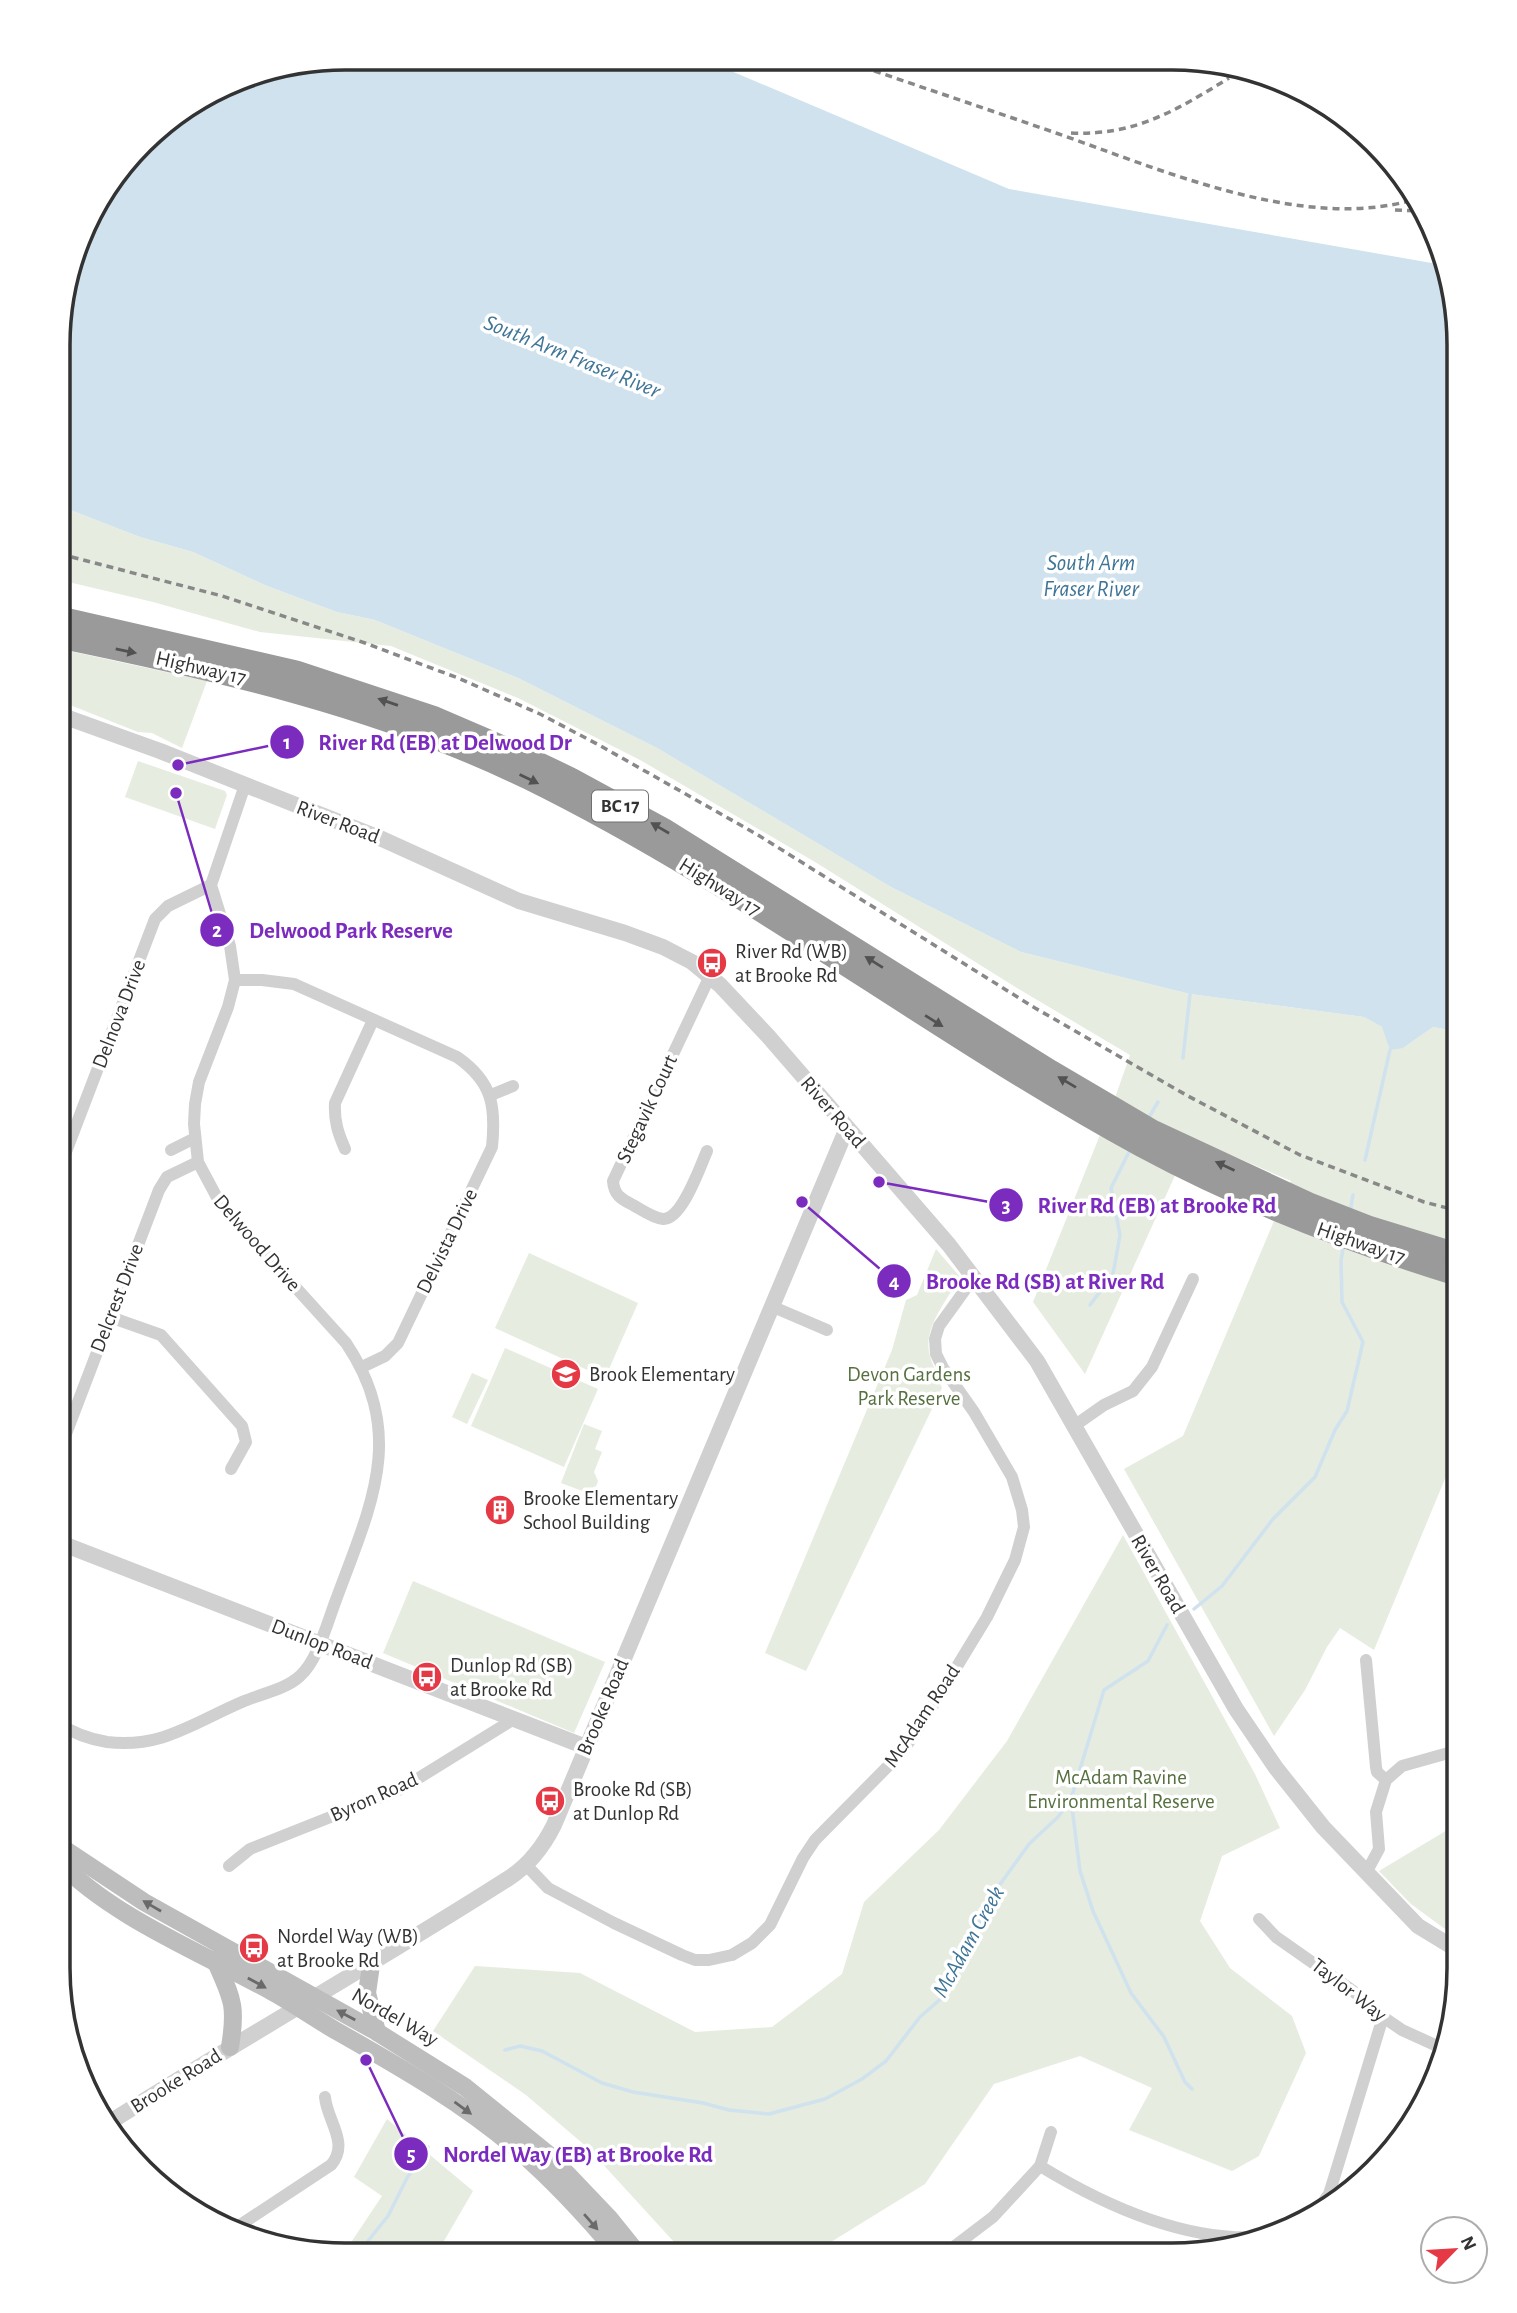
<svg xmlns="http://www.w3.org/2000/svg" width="1517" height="2313" viewBox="0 0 1517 2313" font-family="'Alegreya Sans',sans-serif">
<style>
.green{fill:#e6ecdf}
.water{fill:#cfe2ee}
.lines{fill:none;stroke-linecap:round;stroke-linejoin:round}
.stream{stroke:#cfe2ee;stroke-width:3.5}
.minor{stroke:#d0d0d0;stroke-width:12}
.tertiary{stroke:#d0d0d0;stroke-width:16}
.secondary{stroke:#bdbdbd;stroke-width:18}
.motorway{stroke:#9a9a9a;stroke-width:23}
.rail{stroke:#888;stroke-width:3.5;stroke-dasharray:7 5;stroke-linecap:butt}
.oneway{fill:#525252}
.oneway2{fill:#6a6a6a}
.labels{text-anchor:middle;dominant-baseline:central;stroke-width:7;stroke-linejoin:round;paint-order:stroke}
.shield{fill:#fff;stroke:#707070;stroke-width:2}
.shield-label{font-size:19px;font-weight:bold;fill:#333}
.street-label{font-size:21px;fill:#333;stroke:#fff}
.poi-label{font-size:21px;fill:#333;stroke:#fff;text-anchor:start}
.park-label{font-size:21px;fill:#56703f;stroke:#fff}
.water-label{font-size:23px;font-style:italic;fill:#3f7597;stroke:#fff}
.rim{fill:none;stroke:#333;stroke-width:3.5}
.leader{fill:none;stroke:#7b2cbf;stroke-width:2.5}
.callout-dot{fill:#7b2cbf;stroke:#fff;stroke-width:2.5}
.mark-label{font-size:21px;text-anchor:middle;font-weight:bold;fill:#fff}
.callout-label{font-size:23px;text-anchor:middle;font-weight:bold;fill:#7b2cbf;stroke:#fff;stroke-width:7;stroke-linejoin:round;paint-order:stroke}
</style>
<rect width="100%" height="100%" fill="#fff"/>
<g class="green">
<path d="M 60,506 L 140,537 L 193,552 L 267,586 L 337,612 L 375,620 L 518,678 L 657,748 L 891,887 L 1021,952 L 1190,994 L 1364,1017 L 1382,1027 L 1403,1048 L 1433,1027 L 1459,1032 L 1459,1445 L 1374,1650 L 1340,1628 L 1327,1647 L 1305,1690 L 1274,1736 L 1124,1469 L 1183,1436 L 1291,1181 L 1192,1138 L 1085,1374 L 1033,1302 L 1116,1095 L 1130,1055 L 1017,988 L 815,862 L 640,760 L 518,698 L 391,646 L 260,632 L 153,602 L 60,580 Z"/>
<path d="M 60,649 L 207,681 L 182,748 L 152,733 L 138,732 L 60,701 Z"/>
<path d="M 138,761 L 225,791 L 227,795 L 215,829 L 125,797 Z"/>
<path d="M 936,1249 L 960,1277 C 948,1299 924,1326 929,1352 C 931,1363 938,1376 942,1388 L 806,1671 L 765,1653 L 892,1350 L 906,1300 L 917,1295 Z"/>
<path d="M 529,1253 L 638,1303 L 605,1378 L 495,1328 Z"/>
<path d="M 505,1348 L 598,1389 L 564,1467 L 471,1426 Z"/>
<path d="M 472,1373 L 488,1380 L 467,1424 L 452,1417 Z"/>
<path d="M 584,1424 L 602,1431 L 595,1449 L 602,1452 L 594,1472 L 598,1481 L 593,1495 L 561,1483 Z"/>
<path d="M 1123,1535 L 1255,1774 L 1280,1828 L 1222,1856 L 1200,1921 L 1230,1968 L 1292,2016 L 1306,2053 L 1259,2156 L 1232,2171 L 1129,2130 L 1152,2088 L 1080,2056 L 994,2084 L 925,2184 L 826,2245 L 787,2254 L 746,2254 L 727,2246 L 721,2254 L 685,2254 L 588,2148 L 526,2095 L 433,2031 L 475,1966 L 580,1973 L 695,2032 L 772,2027 L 842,1974 L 864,1902 L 939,1830 L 1007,1741 Z"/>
<path d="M 413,1581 L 605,1662 L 574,1733 L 383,1653 Z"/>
<path d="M 1459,1823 L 1459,1914 L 1445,1929 L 1411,1904 L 1379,1871 Z"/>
<path d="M 387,2119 L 473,2191 L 437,2253 L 344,2253 L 382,2196 L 354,2177 Z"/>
</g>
<path class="water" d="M 345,58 L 703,59 L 1009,189 L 1443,265 L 1459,345 L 1459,1032 L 1433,1027 L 1403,1048 L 1390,1050 L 1382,1027 L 1364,1017 L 1190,994 L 1021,952 L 891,887 L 657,748 L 518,678 L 375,620 L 337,612 L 267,586 L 193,552 L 140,537 L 60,506 L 60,308 L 88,218 L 155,129 L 236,80 Z"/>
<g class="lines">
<g class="stream">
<path d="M 1183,1058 L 1190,994"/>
<path d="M 1148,1119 L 1158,1102"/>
<path d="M 1365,1160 L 1390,1050"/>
<path d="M 1350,1212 L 1353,1195"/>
<path d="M 1090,1305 L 1113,1274 L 1120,1235 L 1111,1188 L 1130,1150"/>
<path d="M 1194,1609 L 1222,1586 L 1273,1519 L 1315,1477 L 1335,1430 L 1347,1411 L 1363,1342 L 1342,1302 L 1341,1261 L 1344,1243"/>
<path d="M 1071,1799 L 1080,1871 L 1093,1911 L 1131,1993 L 1164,2037 L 1185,2082 L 1192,2089"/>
<path d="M 505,2050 L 520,2046 L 542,2051 L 602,2083 L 633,2092 L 703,2103 L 729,2110 L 769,2114 L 825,2099 L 862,2079 L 886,2061 L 920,2017 L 944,1996 L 959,1969 L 991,1897 L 1029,1844 L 1058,1817 L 1071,1799 L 1104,1690 L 1148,1661 L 1167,1625"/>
<path d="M 362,2253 L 368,2241 L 388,2216 L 407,2178 L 428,2147"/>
</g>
<g class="minor">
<path d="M 235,980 L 262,980 L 294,984 L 457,1057 C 493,1082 496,1107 492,1147 L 398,1343 L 385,1356 L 362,1367"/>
<path d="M 491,1095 L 513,1086"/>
<path d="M 345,1149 C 338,1133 334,1121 335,1103 L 373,1020"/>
<path d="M 171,1150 L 195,1138"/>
<path d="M 707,1151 C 700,1167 682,1220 663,1219 C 653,1218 642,1210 633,1205 C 621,1199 614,1195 613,1181 L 710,976"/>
<path d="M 59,1170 L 155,919 L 168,906 L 211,885"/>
<path d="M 771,1306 L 827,1330"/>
<path d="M 110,1317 L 161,1335 L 242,1426 L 246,1442 L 231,1469"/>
<path d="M 1074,1426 L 1104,1405 L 1133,1391 L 1152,1367 L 1193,1279"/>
<path d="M 59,1452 L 159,1190 L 167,1177 L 198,1162"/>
<path d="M 1456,1615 L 1459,1609"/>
<path d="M 1366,1660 L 1376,1767 L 1377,1772 L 1386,1780"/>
<path d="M 58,1723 C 74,1734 89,1739 107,1742 C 161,1749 195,1722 242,1702 C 260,1694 285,1690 300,1676 C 318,1660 327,1623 336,1600 C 370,1507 408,1435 346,1343 L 221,1205 L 198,1162 L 194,1124 L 195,1104 L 199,1082 L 228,1007 L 235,980 L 230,946 L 211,885 L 245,785"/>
<path d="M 526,1865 L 548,1888 L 614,1923 L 682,1955 L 695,1960 L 709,1960 L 732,1955 L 752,1943 L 770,1925 L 803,1858 L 815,1840 L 903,1751 L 936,1701 L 987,1617 L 1015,1560 L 1024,1527 L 1022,1510 L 1012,1477 L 974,1412 L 943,1368 L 936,1354 L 935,1339 L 939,1326 L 975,1276"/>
<path d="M 229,1866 L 250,1849 L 401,1789 L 514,1719"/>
<path d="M 1366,1873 L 1379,1849 L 1376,1812 L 1386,1780 L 1402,1766 L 1459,1750"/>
<path d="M 1259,1919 L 1276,1937 L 1353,1991 L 1383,2017 L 1402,2030 L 1446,2050"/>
<path d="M 1040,2166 L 1051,2132"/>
<path d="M 1315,2214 L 1329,2194 L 1334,2178 L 1383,2017"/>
<path d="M 231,2231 L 331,2165 C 350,2143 327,2121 325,2097"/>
<path d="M 539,2253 L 543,2251"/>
<path d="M 943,2255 L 993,2217 L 1040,2166 C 1107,2207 1190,2245 1271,2236"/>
</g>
<g class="tertiary">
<path d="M 60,715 L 160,751 L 382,839 L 519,901 L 625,933 L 663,947 L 692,962 L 720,985 L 768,1036 L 949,1245 L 1037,1361 L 1236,1709 L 1276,1768 L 1323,1827 L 1418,1926 L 1459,1951"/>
<path d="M 58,1542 L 586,1747"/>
<path d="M 107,2124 C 239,2040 376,1963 509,1878 C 529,1865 543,1847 554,1825 L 847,1128"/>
</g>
<g class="secondary">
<path d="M 58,1845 L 144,1902 L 377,2032 L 465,2087 L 549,2155 L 609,2218 L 638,2254"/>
<path d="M 58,1860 C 108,1915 204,1954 269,1990 C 291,2002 311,2016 333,2029 C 398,2066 462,2102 519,2151 C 555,2182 587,2217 618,2254"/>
<path d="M 215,1960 C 232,1999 237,2004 230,2047"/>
<path d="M 371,1965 L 367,1993 L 377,2032"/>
</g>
<g class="motorway">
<path d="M 60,618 L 296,672 L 435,718 L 523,756 L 571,779 L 663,829 L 1050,1071 L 1152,1131 L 1309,1204 L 1368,1227 L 1459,1255"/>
<path d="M 60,637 C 220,670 380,706 528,778 C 742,883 933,1032 1142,1146 C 1244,1201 1348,1241 1459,1275"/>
</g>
<g class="rail">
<path d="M 840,59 C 912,84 984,108 1056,133 C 1162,170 1305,233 1416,199"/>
<path d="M 1071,133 C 1135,136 1177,110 1229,78"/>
<path d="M 1395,210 L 1423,211"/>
<path d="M 60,554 L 222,596 L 365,643 L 458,678 L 540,714 L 599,745 L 758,835 L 1035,1008 L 1188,1096 L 1300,1155 L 1424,1202 L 1459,1211"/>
</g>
</g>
<defs><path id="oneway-solid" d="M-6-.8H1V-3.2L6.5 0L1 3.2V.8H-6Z" transform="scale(1.75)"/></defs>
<g class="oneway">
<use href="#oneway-solid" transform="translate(126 651) rotate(12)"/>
<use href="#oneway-solid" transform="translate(388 702) rotate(-161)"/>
<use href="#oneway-solid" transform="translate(529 779) rotate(26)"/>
<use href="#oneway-solid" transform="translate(660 828) rotate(-150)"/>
<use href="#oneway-solid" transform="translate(874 962) rotate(-148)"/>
<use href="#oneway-solid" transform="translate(934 1021) rotate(32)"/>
<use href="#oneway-solid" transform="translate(1067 1082) rotate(-149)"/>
<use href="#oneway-solid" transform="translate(1225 1166) rotate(-155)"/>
</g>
<g class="oneway2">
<use href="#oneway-solid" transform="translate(152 1906) rotate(-150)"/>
<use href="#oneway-solid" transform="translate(257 1983) rotate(29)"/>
<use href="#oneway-solid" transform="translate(346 2015) rotate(-152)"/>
<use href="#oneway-solid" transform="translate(463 2108) rotate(36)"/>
<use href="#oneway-solid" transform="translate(591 2222) rotate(49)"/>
</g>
<defs>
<g id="bus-disc" transform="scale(1.575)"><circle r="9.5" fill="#e63946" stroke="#fff"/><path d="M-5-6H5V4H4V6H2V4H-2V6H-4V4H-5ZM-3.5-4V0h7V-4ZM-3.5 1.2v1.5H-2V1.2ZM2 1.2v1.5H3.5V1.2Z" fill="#fff"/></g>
<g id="school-disc" transform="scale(1.575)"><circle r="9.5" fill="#e63946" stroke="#fff"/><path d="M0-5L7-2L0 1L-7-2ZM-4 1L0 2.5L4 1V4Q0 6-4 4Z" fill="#fff"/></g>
<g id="building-disc" transform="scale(1.575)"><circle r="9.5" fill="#e63946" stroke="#fff"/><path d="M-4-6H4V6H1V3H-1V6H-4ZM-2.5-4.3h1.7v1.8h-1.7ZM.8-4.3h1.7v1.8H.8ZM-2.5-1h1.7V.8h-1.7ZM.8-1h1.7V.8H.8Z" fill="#fff"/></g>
</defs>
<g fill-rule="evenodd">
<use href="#bus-disc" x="712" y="963"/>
<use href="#school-disc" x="566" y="1374"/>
<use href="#building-disc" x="500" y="1510"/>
<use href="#bus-disc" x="427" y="1677"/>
<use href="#bus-disc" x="550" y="1801"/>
<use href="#bus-disc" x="254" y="1948"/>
</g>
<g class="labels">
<rect class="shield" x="592" y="790.5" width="56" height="31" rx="5"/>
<g class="shield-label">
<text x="620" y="806">BC 17</text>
</g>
<g class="street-label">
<text transform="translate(201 668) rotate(13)">Highway 17</text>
<text transform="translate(338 822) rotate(21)">River Road</text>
<text transform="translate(720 887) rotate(32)">Highway 17</text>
<text transform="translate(119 1014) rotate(-69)">Delnova Drive</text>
<text transform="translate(647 1109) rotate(-65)">Stegavik Court</text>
<text transform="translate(833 1112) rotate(49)">River Road</text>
<text transform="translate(447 1241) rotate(-64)">Delvista Drive</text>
<text transform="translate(257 1243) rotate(49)">Delwood Drive</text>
<text transform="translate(1361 1243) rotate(19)">Highway 17</text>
<text transform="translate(117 1298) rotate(-69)">Delcrest Drive</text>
<text transform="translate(1158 1574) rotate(60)">River Road</text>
<text transform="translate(322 1644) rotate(21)">Dunlop Road</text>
<text transform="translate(603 1707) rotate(-67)">Brooke Road</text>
<text transform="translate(922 1716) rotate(-56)">McAdam Road</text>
<text transform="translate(374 1797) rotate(-24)">Byron Road</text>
<text transform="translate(1349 1990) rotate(38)">Taylor Way</text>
<text transform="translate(395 2017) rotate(30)">Nordel Way</text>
<text transform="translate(176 2081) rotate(-32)">Brooke Road</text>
</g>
<g class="poi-label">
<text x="735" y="951">River Rd (WB)<tspan x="735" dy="24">at Brooke Rd</tspan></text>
<text x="589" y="1374">Brook Elementary</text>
<text x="523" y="1498">Brooke Elementary<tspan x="523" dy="24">School Building</tspan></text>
<text x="450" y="1665">Dunlop Rd (SB)<tspan x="450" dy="24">at Brooke Rd</tspan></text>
<text x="573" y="1789">Brooke Rd (SB)<tspan x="573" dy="24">at Dunlop Rd</tspan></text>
<text x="277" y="1936">Nordel Way (WB)<tspan x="277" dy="24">at Brooke Rd</tspan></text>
</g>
<g class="park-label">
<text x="909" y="1374">Devon Gardens<tspan x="909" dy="24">Park Reserve</tspan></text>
<text x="1121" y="1777">McAdam Ravine<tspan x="1121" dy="24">Environmental Reserve</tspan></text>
</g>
<g class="water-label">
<text transform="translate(572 357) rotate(22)">South Arm Fraser River</text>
<text x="1091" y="563">South Arm<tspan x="1091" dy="26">Fraser River</tspan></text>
<text transform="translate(969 1942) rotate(-61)">McAdam Creek</text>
</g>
</g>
<path d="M0 0H1517V2313H0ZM345 70H1172A275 275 0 0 1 1447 345V1968A275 275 0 0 1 1172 2243H345A275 275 0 0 1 70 1968V345A275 275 0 0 1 345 70Z" fill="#fff" fill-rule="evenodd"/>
<path class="rim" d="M345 70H1172A275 275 0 0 1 1447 345V1968A275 275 0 0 1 1172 2243H345A275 275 0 0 1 70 1968V345A275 275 0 0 1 345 70Z"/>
<path class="leader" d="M178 765L287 742M176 793L217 930M879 1182L1006 1205M802 1202L894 1281M366 2060L411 2154"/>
<g class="callout-dot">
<circle cx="178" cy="765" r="7"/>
<circle cx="176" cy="793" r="7"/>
<circle cx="879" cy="1182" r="7"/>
<circle cx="802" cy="1202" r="7"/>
<circle cx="366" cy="2060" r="7"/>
<circle cx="287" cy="742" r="18"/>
<circle cx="217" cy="930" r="18"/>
<circle cx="1006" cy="1205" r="18"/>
<circle cx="894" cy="1281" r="18"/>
<circle cx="411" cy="2154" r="18"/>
</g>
<g class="mark-label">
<text x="287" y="749">1</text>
<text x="217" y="937">2</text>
<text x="1006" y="1212">3</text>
<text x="894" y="1288">4</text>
<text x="411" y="2161">5</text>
</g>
<g class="callout-label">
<text x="445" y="750">River Rd (EB) at Delwood Dr</text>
<text x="351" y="938">Delwood Park Reserve</text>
<text x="1157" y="1213">River Rd (EB) at Brooke Rd</text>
<text x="1045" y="1289">Brooke Rd (SB) at River Rd</text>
<text x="578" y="2162">Nordel Way (EB) at Brooke Rd</text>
</g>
<g transform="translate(1454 2250) rotate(65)"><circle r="33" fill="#ffffff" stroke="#adadad" stroke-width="2"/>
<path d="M0-5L12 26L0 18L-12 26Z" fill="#e63946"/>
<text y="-10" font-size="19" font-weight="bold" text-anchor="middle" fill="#333333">N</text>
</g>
</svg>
